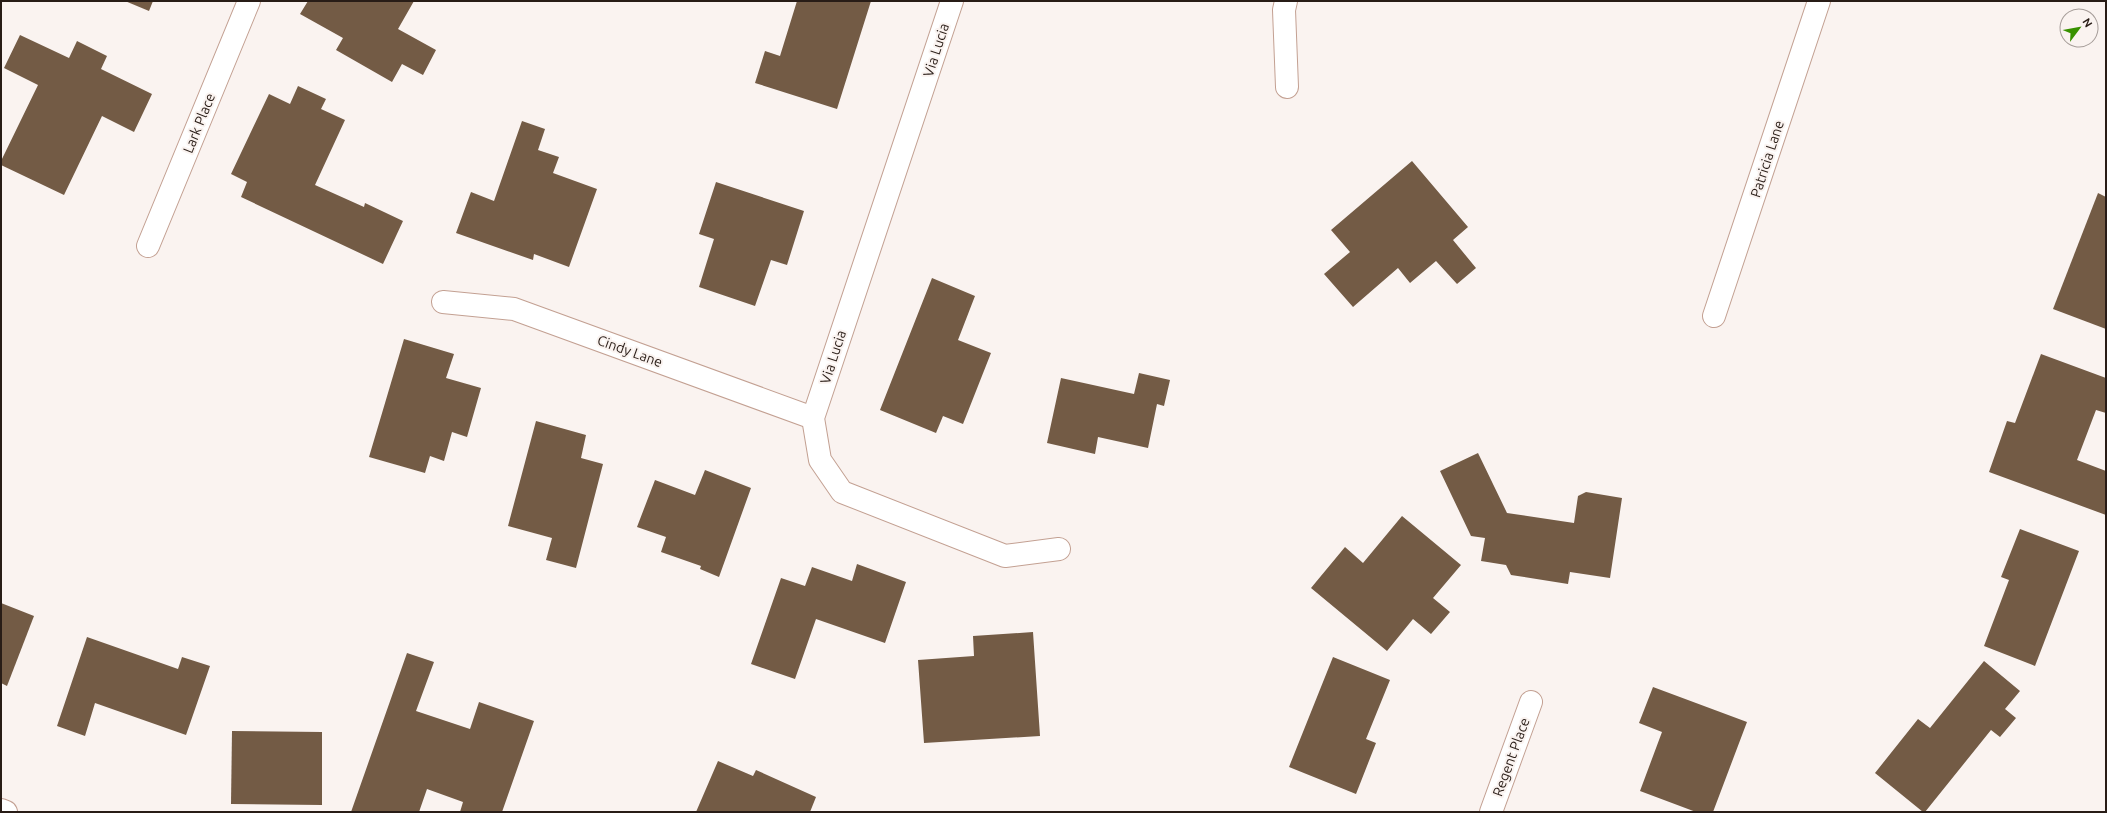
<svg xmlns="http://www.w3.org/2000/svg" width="2107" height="813" viewBox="0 0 2107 813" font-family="Ubuntu,sans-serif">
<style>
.building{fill:#735b45}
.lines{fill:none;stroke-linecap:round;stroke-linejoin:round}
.minor-casing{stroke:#c3a092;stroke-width:24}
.minor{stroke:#fff;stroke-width:22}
.labels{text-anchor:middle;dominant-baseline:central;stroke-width:4;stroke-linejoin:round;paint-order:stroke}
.street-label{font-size:14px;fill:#281c16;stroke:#faf3f0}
</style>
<rect width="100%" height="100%" fill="#faf3f0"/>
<g class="building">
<path d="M 125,1 L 153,1 L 149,11 Z"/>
<path d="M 308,1 L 414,1 L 398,29 L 436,50 L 423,75 L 402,64 L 392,82 L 336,50 L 343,38 L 300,14 Z"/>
<path d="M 797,1 L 871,1 L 837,109 L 755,83 L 765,51 L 780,56 Z"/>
<path d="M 20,35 L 69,58 L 77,41 L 107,56 L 101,69 L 152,94 L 134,132 L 102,116 L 64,195 L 1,165 L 1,161 L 38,85 L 4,68 Z"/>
<path d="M 298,86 L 326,99 L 321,109 L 345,120 L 315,185 L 364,207 L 365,203 L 403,221 L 383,264 L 241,197 L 247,182 L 231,174 L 269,94 L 290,104 Z"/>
<path d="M 522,121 L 545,129 L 538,150 L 559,157 L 553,173 L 597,189 L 569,267 L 534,254 L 533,260 L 456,233 L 471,192 L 494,201 Z"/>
<path d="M 1412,161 L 1468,227 L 1453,240 L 1476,268 L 1457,284 L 1436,261 L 1410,283 L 1398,268 L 1353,307 L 1324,274 L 1350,252 L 1331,230 Z"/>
<path d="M 716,182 L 804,211 L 787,265 L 771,260 L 755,306 L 699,287 L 714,239 L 699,234 Z"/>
<path d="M 2098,193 L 2106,197 L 2106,329 L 2053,309 Z"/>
<path d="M 932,278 L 975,296 L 958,340 L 991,353 L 963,424 L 943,416 L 936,433 L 880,410 Z"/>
<path d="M 404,339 L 454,354 L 446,378 L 481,388 L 467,437 L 452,432 L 444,461 L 430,456 L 425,473 L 369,457 Z"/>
<path d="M 2041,354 L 2106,378 L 2106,413 L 2096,410 L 2077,460 L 2106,471 L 2106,515 L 1989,472 L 2007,421 L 2015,423 Z"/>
<path d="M 1139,373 L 1170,380 L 1164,406 L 1157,404 L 1148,448 L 1098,437 L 1095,454 L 1047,443 L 1061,378 L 1134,394 Z"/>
<path d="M 536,421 L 586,435 L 581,458 L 603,464 L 576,568 L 546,560 L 552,538 L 508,526 Z"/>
<path d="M 1478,453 L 1507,513 L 1574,523 L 1578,496 L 1586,492 L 1622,498 L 1610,578 L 1570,572 L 1568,584 L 1511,575 L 1506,565 L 1481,561 L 1485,538 L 1471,536 L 1440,471 Z"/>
<path d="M 705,470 L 751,488 L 719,577 L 700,569 L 701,566 L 661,552 L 666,537 L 637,527 L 655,480 L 695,495 Z"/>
<path d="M 1402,516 L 1461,565 L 1433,598 L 1450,612 L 1431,634 L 1413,619 L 1387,651 L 1311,588 L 1345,547 L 1363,563 Z"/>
<path d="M 2020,529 L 2079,551 L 2035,666 L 1984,646 L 2009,580 L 2001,577 Z"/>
<path d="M 857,564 L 906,582 L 885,643 L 816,619 L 795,679 L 751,664 L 781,578 L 805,586 L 812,567 L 852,581 Z"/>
<path d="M 1,603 L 34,616 L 7,686 L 1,683 Z"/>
<path d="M 1033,632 L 1040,736 L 924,743 L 918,660 L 974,656 L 973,636 Z"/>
<path d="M 87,637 L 178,669 L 182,657 L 210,666 L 186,735 L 95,703 L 85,736 L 57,726 Z"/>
<path d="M 407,653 L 434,662 L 416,711 L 470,729 L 479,702 L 534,721 L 502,812 L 460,812 L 463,802 L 427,789 L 419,812 L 351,812 Z"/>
<path d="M 1333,657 L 1390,680 L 1366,739 L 1376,743 L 1356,794 L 1289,767 Z"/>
<path d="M 1984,661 L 2020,691 L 2005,709 L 2016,718 L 2000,737 L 1991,730 L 1925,812 L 1923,812 L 1875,773 L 1918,719 L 1930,728 Z"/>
<path d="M 1653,687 L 1747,722 L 1713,812 L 1696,812 L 1640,791 L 1662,732 L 1639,723 Z"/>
<path d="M 232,731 L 322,732 L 322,805 L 231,804 Z"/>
<path d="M 718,761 L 753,776 L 756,770 L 816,797 L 810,812 L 696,812 Z"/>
</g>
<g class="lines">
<g class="minor-casing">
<g id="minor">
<path d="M 952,1 L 813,418 L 820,460 L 842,492 L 1005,556 L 1059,549"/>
<path d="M 1286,1 L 1284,10 L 1287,87"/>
<path d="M 148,246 L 249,1"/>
<path d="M 443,302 L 514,309 L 813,418"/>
<path d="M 1714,316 L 1819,1"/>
<path d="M 1,810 L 6,812"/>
<path d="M 1491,812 L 1531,702"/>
</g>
</g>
<use href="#minor" class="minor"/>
</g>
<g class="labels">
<g class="street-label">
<text transform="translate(936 50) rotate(-72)">Via Lucia</text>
<text transform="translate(199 123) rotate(-68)">Lark Place</text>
<text transform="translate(1767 159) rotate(-72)">Patricia Lane</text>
<text transform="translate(630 351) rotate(20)">Cindy Lane</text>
<text transform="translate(833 357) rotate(-72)">Via Lucia</text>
<text transform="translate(1511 757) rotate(-70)">Regent Place</text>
</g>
</g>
<rect width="2107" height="813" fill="none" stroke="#281c16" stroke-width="4"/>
<g transform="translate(2079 28) rotate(58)"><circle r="19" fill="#faf3f0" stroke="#a69d99"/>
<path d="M0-3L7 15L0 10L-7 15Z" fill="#389100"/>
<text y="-6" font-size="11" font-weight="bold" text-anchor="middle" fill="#281c16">N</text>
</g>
</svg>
